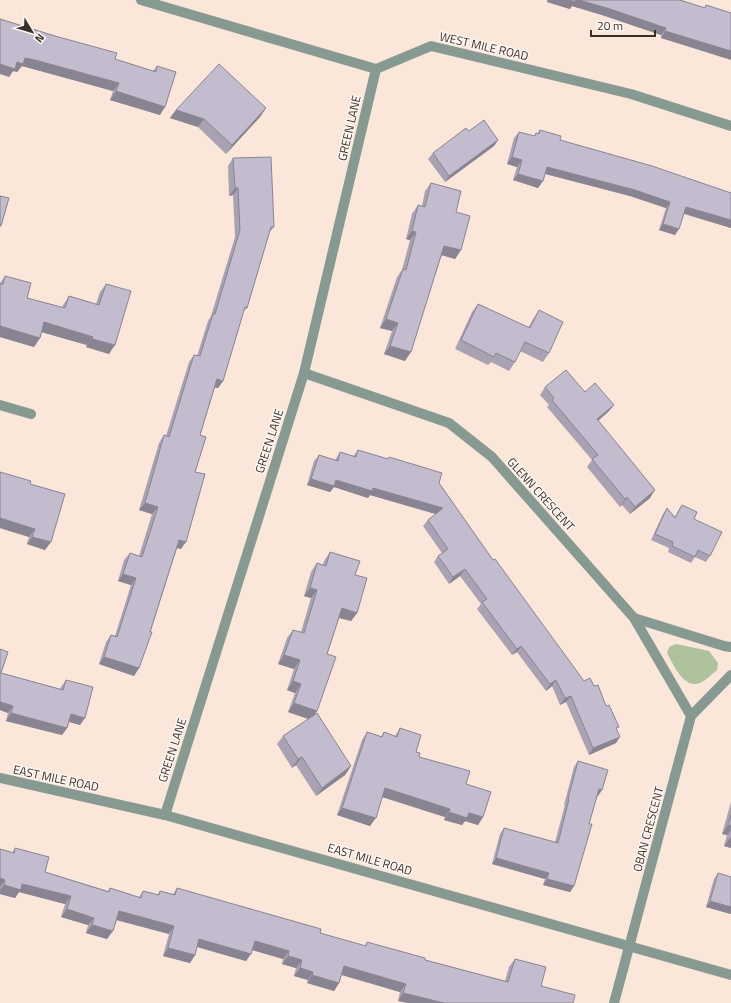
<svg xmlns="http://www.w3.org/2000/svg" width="731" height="1003" viewBox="0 0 731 1003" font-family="'Titillium Web',sans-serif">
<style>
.green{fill:#aec29e}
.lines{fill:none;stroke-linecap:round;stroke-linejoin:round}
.street{stroke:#879a92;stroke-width:10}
.wall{fill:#a8a2b2}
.shaded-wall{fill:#888491}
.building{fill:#c3bccf;stroke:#888491}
.labels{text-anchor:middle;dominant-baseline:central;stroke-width:3;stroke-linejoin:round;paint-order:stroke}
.street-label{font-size:12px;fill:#38302b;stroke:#fff6f1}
</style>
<rect width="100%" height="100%" fill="#fbe6da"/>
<path class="green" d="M 676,644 L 709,651 L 718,663 L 717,670 C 712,674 707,679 702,682 C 685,692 673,664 667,653 L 669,647 Z"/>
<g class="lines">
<g class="street">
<path d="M 141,0 L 376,69 L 431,46 L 631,94 L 731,126"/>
<path d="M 304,373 L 449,423 L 492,457 L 634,618 L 691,716"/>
<path d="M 0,405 L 31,414"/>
<path d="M 634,618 L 724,646 L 731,647"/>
<path d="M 0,778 L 165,815 L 731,975"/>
<path d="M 165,815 L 304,373 L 376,69"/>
<path d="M 614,1003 L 691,716 L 731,675"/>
</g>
</g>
<g class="wall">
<path d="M 547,0 L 680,0 L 704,8 L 706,5 L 731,13 L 678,43 L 661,38 L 661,35 L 605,16 L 572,6 L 570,9 L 547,2 Z"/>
<path d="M 0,19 L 115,59 L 153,71 L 157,66 L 160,115 L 110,100 L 113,91 L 30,68 L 22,66 L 17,72 L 13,71 L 9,77 Z"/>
<path d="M 266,108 L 260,117 L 226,154 L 198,127 L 170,118 L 176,110 Z"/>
<path d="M 540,130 L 560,140 L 731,193 L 731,228 L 684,214 L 675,235 L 659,230 L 666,208 L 630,196 L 545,174 L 543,181 L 538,188 L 513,180 L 517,167 L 507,164 L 514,138 L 519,132 L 534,136 L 536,133 L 537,134 Z"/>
<path d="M 469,131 L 498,140 L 494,146 L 445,182 L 428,159 L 433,153 Z"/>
<path d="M 233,158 L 274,227 L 269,233 L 247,308 L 243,312 L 223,381 L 218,388 L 215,387 L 200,435 L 195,472 L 181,549 L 177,548 L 139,668 L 134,676 L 99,664 L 106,642 L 111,635 L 115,636 L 131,585 L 118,581 L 124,560 L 130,553 L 139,556 L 152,514 L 139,510 L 159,443 L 164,435 L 166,436 L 189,362 L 194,355 L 197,356 L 208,321 L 211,316 L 235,237 L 233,195 L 229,196 L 228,166 Z"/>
<path d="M 431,183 L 456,212 L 461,250 L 455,259 L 442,255 L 405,361 L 384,354 L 392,331 L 380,328 L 397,277 L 402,270 L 410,240 L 406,239 L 412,214 L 418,205 L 422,206 L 425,191 Z"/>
<path d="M 5,276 L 27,298 L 62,308 L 63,305 L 69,296 L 96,304 L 100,292 L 106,284 L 109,354 L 86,347 L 87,345 L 41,332 L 40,338 L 34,347 L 0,337 L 0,283 Z"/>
<path d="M 478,304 L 528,328 L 533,319 L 539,310 L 549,353 L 543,362 L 520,351 L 515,362 L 509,371 L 491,362 L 488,365 L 455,349 L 472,312 Z"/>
<path d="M 545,387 L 585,392 L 614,405 L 608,412 L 598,421 L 650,498 L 630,514 L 622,505 L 620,507 L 587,467 L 592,460 L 547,407 L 549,405 L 540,395 Z"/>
<path d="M 358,450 L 388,459 L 389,457 L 439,483 L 493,560 L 584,681 L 594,686 L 606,706 L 617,729 L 616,743 L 589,755 L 566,702 L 560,705 L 552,686 L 546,691 L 517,652 L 512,655 L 477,609 L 481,604 L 460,576 L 449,584 L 434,562 L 438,556 L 442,553 L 423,526 L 428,520 L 436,514 L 370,495 L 368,498 L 334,487 L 330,492 L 307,485 L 314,461 L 319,455 L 335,460 L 340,452 L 353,456 Z"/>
<path d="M 0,472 L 30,484 L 45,550 L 27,544 L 29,537 L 0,528 Z"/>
<path d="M 682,505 L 694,519 L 710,556 L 706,562 L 695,557 L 691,563 L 668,552 L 669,548 L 651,540 L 663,514 L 667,508 L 675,517 L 678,511 Z"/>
<path d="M 330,552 L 355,575 L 357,613 L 351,621 L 339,618 L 327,654 L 315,715 L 351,766 L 345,775 L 316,796 L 296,765 L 292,768 L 277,744 L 283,736 L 309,719 L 288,712 L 295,693 L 287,690 L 294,669 L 278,664 L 287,638 L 293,630 L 301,632 L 311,598 L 304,596 L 311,572 L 317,563 L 323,565 L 324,561 Z"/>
<path d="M 0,649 L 1,673 L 60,689 L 61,687 L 66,680 L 80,725 L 69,722 L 67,728 L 62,735 L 6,721 L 8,713 L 0,710 Z"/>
<path d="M 400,728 L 419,757 L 466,784 L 483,817 L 478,825 L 465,821 L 462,825 L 444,820 L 445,817 L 382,797 L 370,826 L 337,815 L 362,740 L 367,732 L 381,737 L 384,732 L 395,736 Z"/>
<path d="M 578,761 L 598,796 L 597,795 L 589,824 L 574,886 L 570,892 L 543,885 L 545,879 L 492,864 L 500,834 L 504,828 L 555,842 L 565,805 L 564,805 L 574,767 Z"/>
<path d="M 731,802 L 731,848 L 724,846 L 727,835 L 722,834 Z"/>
<path d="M 15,848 L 45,872 L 108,891 L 110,888 L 139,897 L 143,891 L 158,895 L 160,891 L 173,894 L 177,888 L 320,933 L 365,946 L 367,942 L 425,960 L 505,981 L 509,967 L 515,959 L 541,986 L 573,1003 L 408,1003 L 398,1001 L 400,992 L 341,975 L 339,983 L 334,991 L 307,983 L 308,980 L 294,976 L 296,968 L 282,964 L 283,959 L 252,950 L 246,961 L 197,947 L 195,955 L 190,963 L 163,956 L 169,934 L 116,920 L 107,939 L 86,933 L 88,925 L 61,917 L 65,904 L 19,892 L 15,898 L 0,894 L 0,849 L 12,853 Z"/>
<path d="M 718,873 L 731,877 L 731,914 L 706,907 L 714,879 Z"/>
</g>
<g class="shaded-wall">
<path d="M 548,0 L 579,0 L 610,9 L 666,28 L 661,35 L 605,16 L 572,6 L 570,9 L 547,2 Z"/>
<path d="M 665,31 L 731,51 L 731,60 L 661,38 Z"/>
<path d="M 25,58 L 35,60 L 119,83 L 113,91 L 22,66 L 17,72 L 13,71 L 9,77 L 0,74 L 0,64 L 17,62 Z"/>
<path d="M 116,91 L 165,107 L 160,115 L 110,100 Z"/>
<path d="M 266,108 L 260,117 L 226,154 L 232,145 Z"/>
<path d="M 176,110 L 204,119 L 198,127 L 170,118 Z"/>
<path d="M 498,140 L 494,146 L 445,182 L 449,176 Z"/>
<path d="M 512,157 L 522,160 L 517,167 L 507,164 Z"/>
<path d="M 547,167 L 635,190 L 670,202 L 666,208 L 630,196 L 542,173 Z"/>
<path d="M 518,174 L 543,181 L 538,188 L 513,180 Z"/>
<path d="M 235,188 L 238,188 L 233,195 L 229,196 Z"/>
<path d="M 686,207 L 731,220 L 731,228 L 682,213 Z"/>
<path d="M 663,224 L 679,229 L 675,235 L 659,230 Z"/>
<path d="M 412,231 L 416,232 L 410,240 L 406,239 Z"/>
<path d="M 444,246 L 461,250 L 455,259 L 438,254 Z"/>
<path d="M 386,319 L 398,323 L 392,331 L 380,328 Z"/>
<path d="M 44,322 L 93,337 L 87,345 L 38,331 Z"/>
<path d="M 0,326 L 40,338 L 34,347 L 0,337 Z"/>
<path d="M 92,339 L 115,345 L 109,354 L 86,347 Z"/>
<path d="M 390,346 L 411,352 L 405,361 L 384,354 Z"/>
<path d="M 217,379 L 223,381 L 218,388 L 212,387 Z"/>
<path d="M 614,405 L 608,412 L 592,426 L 597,419 Z"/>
<path d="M 311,479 L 336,480 L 373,488 L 443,508 L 439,515 L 370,495 L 368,498 L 334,487 L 330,492 L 307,485 Z"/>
<path d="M 655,490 L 650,498 L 630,514 L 635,507 Z"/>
<path d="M 627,497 L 622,505 L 620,507 L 625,499 Z"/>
<path d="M 145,503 L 158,507 L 152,514 L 139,510 Z"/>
<path d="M 0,518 L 35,529 L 29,537 L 0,528 Z"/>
<path d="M 32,537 L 51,542 L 45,550 L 27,544 Z"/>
<path d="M 179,540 L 186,542 L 181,549 L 174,547 Z"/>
<path d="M 465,569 L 460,576 L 449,584 L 453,577 Z"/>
<path d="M 123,574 L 136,578 L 131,585 L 118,581 Z"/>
<path d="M 310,588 L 317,590 L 311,598 L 304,596 Z"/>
<path d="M 342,608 L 357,613 L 351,621 L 336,617 Z"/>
<path d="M 521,646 L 517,652 L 512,655 L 517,649 Z"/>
<path d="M 284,655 L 300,660 L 294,669 L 278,664 Z"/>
<path d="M 104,657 L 139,668 L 134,676 L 99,664 Z"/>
<path d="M 556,680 L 552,686 L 546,691 L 550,684 Z"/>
<path d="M 293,681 L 301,684 L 295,693 L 287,690 Z"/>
<path d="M 571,696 L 566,702 L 560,705 L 565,698 Z"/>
<path d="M 0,702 L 13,706 L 8,713 L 0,710 Z"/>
<path d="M 294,703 L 317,711 L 311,720 L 288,712 Z"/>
<path d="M 11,713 L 67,728 L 62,735 L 6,721 Z"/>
<path d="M 71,714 L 85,718 L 80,725 L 66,721 Z"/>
<path d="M 620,737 L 616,743 L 589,755 L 593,748 Z"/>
<path d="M 302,757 L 296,765 L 292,768 L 298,759 Z"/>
<path d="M 351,766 L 345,775 L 316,796 L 322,788 Z"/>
<path d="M 385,788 L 450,809 L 445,817 L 379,796 Z"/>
<path d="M 599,789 L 602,790 L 598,796 L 595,795 Z"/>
<path d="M 342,808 L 376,818 L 370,826 L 337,815 Z"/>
<path d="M 449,812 L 469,813 L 483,817 L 478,825 L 465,821 L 462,825 L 444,820 Z"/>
<path d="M 728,825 L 731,826 L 731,830 L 727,835 L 722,834 Z"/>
<path d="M 730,838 L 731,838 L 731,848 L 724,846 Z"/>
<path d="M 496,858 L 549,873 L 545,879 L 492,864 Z"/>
<path d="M 0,878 L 5,880 L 0,887 Z"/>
<path d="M 547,879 L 574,886 L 570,892 L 543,885 Z"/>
<path d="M 22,884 L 71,896 L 65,904 L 19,892 L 15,898 L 0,894 L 0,890 L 4,885 Z"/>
<path d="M 710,901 L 731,907 L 731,914 L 706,907 Z"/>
<path d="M 67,909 L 94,918 L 88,925 L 61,917 Z"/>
<path d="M 119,911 L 174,926 L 169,934 L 113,919 Z"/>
<path d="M 92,925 L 113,931 L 107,939 L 86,933 Z"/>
<path d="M 199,939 L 251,954 L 246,961 L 194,946 Z"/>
<path d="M 255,941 L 289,951 L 283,959 L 249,949 Z"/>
<path d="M 168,948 L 195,955 L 190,963 L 163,956 Z"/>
<path d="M 288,956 L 302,960 L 296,968 L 282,964 Z"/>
<path d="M 344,966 L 406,984 L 400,992 L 339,974 Z"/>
<path d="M 300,968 L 313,972 L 308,980 L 294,976 Z"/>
<path d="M 312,975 L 339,983 L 334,991 L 307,983 Z"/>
<path d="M 403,993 L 444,1003 L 408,1003 L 398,1001 Z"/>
</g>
<g class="building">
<path d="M 568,0 L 576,0 L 575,2 Z"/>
<path d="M 579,0 L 680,0 L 705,8 L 706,5 L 731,13 L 731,51 L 665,31 L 666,28 L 610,9 Z"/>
<path d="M 0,19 L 55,36 L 117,53 L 115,59 L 156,72 L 157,66 L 176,72 L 165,107 L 116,91 L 119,83 L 35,60 L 25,58 L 23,64 L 17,62 L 15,69 L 0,64 Z"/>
<path d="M 219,64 L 266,108 L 232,145 L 204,119 L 176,110 Z"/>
<path d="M 484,120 L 498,140 L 449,176 L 433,153 L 466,128 L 469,131 Z"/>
<path d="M 540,130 L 561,136 L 560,140 L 652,166 L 731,193 L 731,220 L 686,207 L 679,229 L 663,224 L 670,202 L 635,190 L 547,167 L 543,181 L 518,174 L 522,160 L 512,157 L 519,132 L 535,136 L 536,133 L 539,134 Z"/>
<path d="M 271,157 L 274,227 L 271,227 L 247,308 L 245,307 L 223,381 L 217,379 L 200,435 L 206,437 L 195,472 L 205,474 L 186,542 L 179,540 L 150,632 L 152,632 L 139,668 L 104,657 L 111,635 L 117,637 L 136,578 L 123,574 L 130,553 L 142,557 L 158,507 L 145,503 L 164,435 L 169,437 L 194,355 L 200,356 L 213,314 L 215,314 L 240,230 L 238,188 L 235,188 L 233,158 Z"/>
<path d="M 431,183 L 461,191 L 456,212 L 470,216 L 461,250 L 444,246 L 411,352 L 390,346 L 398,323 L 386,319 L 403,269 L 406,270 L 416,232 L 412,231 L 418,205 L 425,207 Z"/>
<path d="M 0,196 L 9,198 L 1,226 L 0,226 Z"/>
<path d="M 5,276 L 31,283 L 27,298 L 65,308 L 69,296 L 99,305 L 106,284 L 131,291 L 115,345 L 92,339 L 93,337 L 44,322 L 40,338 L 0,326 L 0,284 L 3,284 Z"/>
<path d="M 478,304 L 530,328 L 539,310 L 563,322 L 549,353 L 525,342 L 515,362 L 496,353 L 494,357 L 461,340 Z"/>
<path d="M 566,370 L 585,392 L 595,383 L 614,405 L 597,419 L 655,490 L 635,507 L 627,497 L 625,499 L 592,459 L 598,455 L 552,400 L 554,398 L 545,387 Z"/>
<path d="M 358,450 L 388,459 L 389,457 L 442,473 L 439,483 L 493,560 L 495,559 L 584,681 L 590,678 L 594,686 L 598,685 L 606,706 L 609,705 L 619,727 L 616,728 L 620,737 L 593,748 L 571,696 L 565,698 L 556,680 L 550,684 L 521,646 L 517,649 L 482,602 L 487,599 L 465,569 L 453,577 L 438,556 L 448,549 L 428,520 L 443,508 L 373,488 L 372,491 L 336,480 L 334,486 L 311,479 L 319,455 L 338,461 L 340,452 L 356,457 Z"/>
<path d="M 0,472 L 31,481 L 30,484 L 65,494 L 51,542 L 32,537 L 35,529 L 0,518 Z"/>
<path d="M 682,505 L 697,512 L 694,519 L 722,532 L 710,556 L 698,550 L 695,557 L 672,546 L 673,542 L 655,534 L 667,508 L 675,518 Z"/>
<path d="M 330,552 L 360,561 L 355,575 L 367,578 L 357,613 L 342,608 L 327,654 L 336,657 L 317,711 L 294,703 L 301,684 L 293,681 L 300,660 L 284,655 L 293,630 L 304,633 L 317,590 L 310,588 L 317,563 L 326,566 Z"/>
<path d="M 0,649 L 8,652 L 1,673 L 63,690 L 66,680 L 93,687 L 85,718 L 71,714 L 67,728 L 11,713 L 13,706 L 0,702 Z"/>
<path d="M 317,713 L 351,766 L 322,788 L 302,757 L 298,759 L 283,736 Z"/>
<path d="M 400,728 L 421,735 L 416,752 L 420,753 L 419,757 L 470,771 L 466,784 L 491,792 L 483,817 L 469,813 L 467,818 L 449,812 L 450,809 L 385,788 L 376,818 L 342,808 L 367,732 L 382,737 L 384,732 L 397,737 Z"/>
<path d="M 578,761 L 608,770 L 602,790 L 599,789 L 589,824 L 592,824 L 574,886 L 547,879 L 549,873 L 496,858 L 504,828 L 558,843 L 569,799 L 568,799 Z"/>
<path d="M 731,815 L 731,826 L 728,825 Z"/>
<path d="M 15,848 L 49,857 L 45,872 L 109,892 L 110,888 L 141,898 L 143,891 L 159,895 L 160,891 L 175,895 L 177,888 L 321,929 L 320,933 L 366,946 L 367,942 L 425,958 L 425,960 L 508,982 L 515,959 L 546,967 L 541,986 L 575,995 L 573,1003 L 444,1003 L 403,993 L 406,984 L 344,966 L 339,983 L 312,975 L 313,972 L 300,968 L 302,960 L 288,956 L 289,951 L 255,941 L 251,954 L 199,939 L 195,955 L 168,948 L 174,926 L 119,911 L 113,931 L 92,925 L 94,918 L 67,909 L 71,896 L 22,884 L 21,890 L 4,885 L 5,880 L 0,878 L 0,849 L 14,853 Z"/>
<path d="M 718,873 L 731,877 L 731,907 L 710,901 Z"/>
</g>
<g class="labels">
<g class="street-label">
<text transform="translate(484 46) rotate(13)">WEST MILE ROAD</text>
<text transform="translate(349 128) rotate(-77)">GREEN LANE</text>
<text transform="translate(269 441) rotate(-72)">GREEN LANE</text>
<text transform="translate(541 494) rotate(48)">GLENN CRESCENT</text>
<text transform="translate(172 750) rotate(-72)">GREEN LANE</text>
<text transform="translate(56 778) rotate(12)">EAST MILE ROAD</text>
<text transform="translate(648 829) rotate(-75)">OBAN CRESCENT</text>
<text transform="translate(370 859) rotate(16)">EAST MILE ROAD</text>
</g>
</g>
<g transform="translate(32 32) rotate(128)" stroke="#fff6f1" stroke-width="3" paint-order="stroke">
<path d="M0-3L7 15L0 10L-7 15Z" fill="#38302b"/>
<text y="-6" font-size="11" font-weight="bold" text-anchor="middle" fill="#38302b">N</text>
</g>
<path d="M591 30v6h64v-6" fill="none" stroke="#38302b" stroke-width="2"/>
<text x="597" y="30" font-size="12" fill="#38302b" stroke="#fff6f1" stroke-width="3" paint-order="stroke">20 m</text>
</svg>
